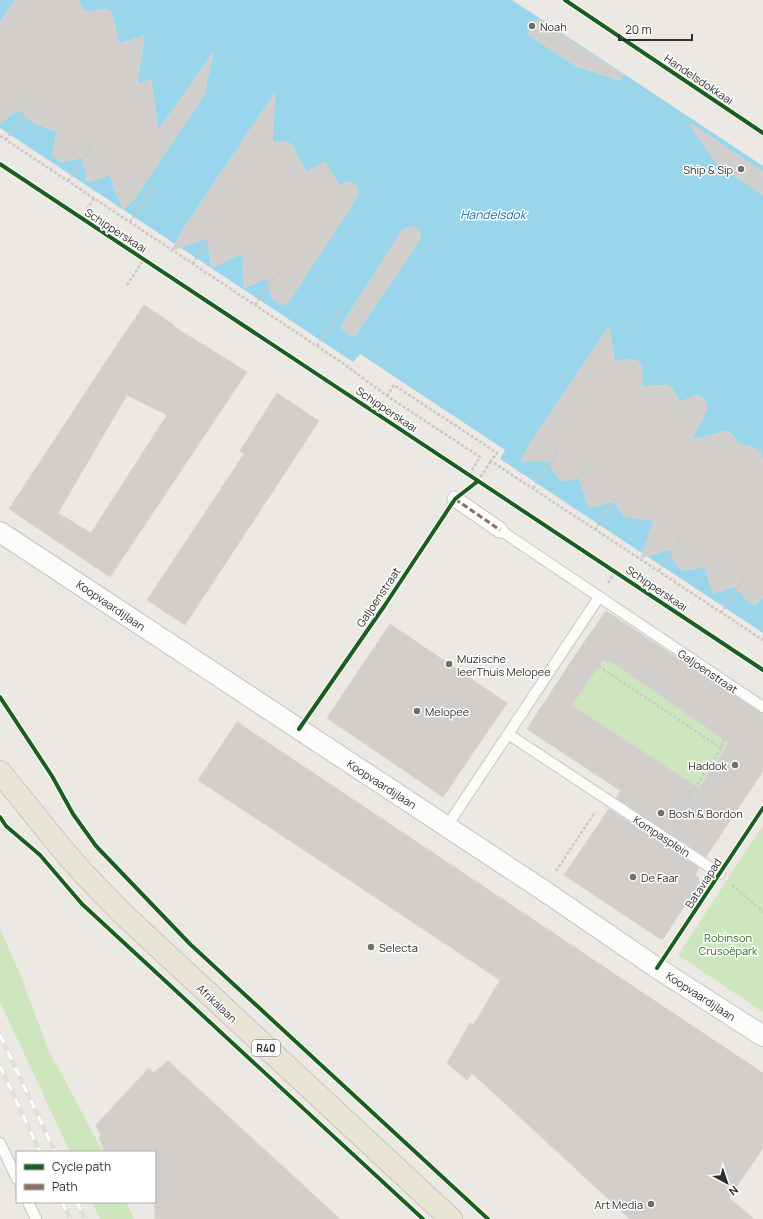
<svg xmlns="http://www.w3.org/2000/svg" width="763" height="1219" viewBox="0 0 763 1219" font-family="Manrope,sans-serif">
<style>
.green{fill:#cee6be}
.water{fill:#99d6ec}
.building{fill:#d1cecb;stroke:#d7d4d0;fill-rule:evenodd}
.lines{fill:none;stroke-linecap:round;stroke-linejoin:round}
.service-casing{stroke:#c5c4c5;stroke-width:12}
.pedestrian-casing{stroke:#c5c4c5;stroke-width:17}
.minor-casing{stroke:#c5c4c5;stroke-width:22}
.primary-casing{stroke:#c6c5c4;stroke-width:24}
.path{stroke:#c9c9c8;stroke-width:2.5;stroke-dasharray:3 2;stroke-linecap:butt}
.service{stroke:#fcfcfb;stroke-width:10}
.pedestrian{stroke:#fcfcfb;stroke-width:15}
.minor{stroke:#fcfcfb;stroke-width:20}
.primary{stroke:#e8e4d6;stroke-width:22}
.rail-casing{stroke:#dfdfe1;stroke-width:4.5}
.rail{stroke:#fff;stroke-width:3;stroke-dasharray:9;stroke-linecap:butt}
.quiet{stroke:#8d6e63;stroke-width:3;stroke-dasharray:6 3;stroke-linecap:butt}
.cycleway-casing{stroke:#fff;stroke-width:6}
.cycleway{stroke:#1b5e20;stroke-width:4}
.poi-dot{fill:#706f6e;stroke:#fff;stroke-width:1.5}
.labels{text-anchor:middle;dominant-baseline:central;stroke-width:3;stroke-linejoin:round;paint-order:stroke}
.shield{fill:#fff;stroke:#6d6d6d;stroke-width:1}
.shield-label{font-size:10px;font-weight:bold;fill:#2e2e2e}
.poi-label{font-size:11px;fill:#2e2e2e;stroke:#fff;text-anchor:start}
.street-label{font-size:11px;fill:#2e2e2e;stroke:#fff}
.park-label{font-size:11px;fill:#2c6e1b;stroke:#fff}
.water-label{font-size:12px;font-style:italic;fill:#0d6fa3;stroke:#fff}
</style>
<rect width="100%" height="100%" fill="#ece8e4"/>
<g class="green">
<path d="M 590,651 L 608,663 L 610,661 L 729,743 L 681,816 L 687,780 L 572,705 L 594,673 Z"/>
<path d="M 763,825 L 763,1012 L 678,955 Z"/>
<path d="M 0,928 L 20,974 L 48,1049 L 103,1152 L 70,1152 L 0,1002 Z"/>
<path d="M 92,1202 L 126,1202 L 134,1219 L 100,1219 Z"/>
</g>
<path class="water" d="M 0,0 L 512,0 L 763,166 L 763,633 L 500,459 L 505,450 L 360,354 L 353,362 L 0,128 Z"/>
<g class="building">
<path d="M 15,0 L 77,0 L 85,12 L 105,9 L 109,11 L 112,14 L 119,44 L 144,36 L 137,85 L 151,80 L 158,131 L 213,53 L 204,95 L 134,199 L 124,209 L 118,198 L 110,175 L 88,182 L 82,157 L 63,162 L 58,160 L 52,155 L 57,131 L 34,123 L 18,109 L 0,124 L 0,22 Z"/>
<path d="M 538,19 L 623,75 L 620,80 L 576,66 L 528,34 Z"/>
<path d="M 275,93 L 272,143 L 287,142 L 292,145 L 306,172 L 325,162 L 339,185 L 351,182 L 357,187 L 358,192 L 354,202 L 289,301 L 283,305 L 273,299 L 267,278 L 244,288 L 243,253 L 212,267 L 207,238 L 171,251 L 185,227 Z"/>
<path d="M 691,124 L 763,172 L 763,195 L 717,164 L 690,125 Z"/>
<path d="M 413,226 L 419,231 L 420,237 L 419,241 L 354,337 L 340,328 L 402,231 L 406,228 Z"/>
<path d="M 144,305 L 174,325 L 173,326 L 247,372 L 110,577 L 9,509 L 101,369 ZM 127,395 L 167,415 L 91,533 L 58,513 Z"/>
<path d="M 609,327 L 614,361 L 632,359 L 640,363 L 642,367 L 642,387 L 668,385 L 672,389 L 680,402 L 698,395 L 704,399 L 707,408 L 692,440 L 726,431 L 732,435 L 738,444 L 755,448 L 759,451 L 763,459 L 763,597 L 755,605 L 747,601 L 735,586 L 713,594 L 705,567 L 685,570 L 681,569 L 677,566 L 670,549 L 641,558 L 654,520 L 626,517 L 623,515 L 614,501 L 589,508 L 579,477 L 564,481 L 556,476 L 549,461 L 522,461 L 529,445 Z"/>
<path d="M 277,393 L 319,421 L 185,625 L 147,600 L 244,454 L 240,451 Z"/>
<path d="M 606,611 L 763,714 L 763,771 L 706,857 L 616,798 L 621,791 L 527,729 L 574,657 ZM 603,660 L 608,663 L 610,661 L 729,743 L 699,788 L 572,705 Z"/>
<path d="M 390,624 L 507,703 L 443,797 L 327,718 Z"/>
<path d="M 237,722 L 763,1073 L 763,1148 L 729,1198 L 754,1219 L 630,1219 L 472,1073 L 467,1080 L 447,1063 L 470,1023 L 474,1024 L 500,980 L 198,780 Z"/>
<path d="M 609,809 L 699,868 L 695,875 L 702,880 L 662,940 L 564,875 Z"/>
<path d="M 168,1061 L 180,1072 L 340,1219 L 155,1219 L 155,1152 L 105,1152 L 99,1138 L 101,1136 L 96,1125 L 149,1068 L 153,1073 Z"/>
</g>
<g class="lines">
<g class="service-casing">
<g id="service">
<path d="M 500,530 L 763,707"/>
<path d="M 508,734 L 720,874"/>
<path d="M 447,826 L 599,597"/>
<path d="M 0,1143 L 17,1179"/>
<path d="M 28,1202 L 36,1219"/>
</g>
</g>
<g class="pedestrian-casing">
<path id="pedestrian" d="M 455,499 L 500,530"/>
</g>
<g class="minor-casing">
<path id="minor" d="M 0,532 L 543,890 L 657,968 L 763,1036"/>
</g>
<g class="primary-casing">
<path id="primary" d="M 0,772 L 58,844 L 84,874 L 123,914 L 451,1219"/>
</g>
<g class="path">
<path d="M 0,136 L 344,364 L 387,396 L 480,457 L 469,475"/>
<path d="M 6,140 L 29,104"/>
<path d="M 68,181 L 92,145"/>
<path d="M 82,218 L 94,198"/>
<path d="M 130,222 L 154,186"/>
<path d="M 193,264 L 216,228"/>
<path d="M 127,285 L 144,259"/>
<path d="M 255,305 L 280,269"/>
<path d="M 317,346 L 341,310"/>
<path d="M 387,396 L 394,385 L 497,453 L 491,461 L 763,640"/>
<path d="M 478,481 L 491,461"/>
<path d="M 533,488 L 557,453"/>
<path d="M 595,530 L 619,494"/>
<path d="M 659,571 L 682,536"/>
<path d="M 608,583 L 615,572"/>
<path d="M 721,613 L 745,578"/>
<path d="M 582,655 L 721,748"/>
<path d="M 673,822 L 721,748 L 724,739"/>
<path d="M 556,871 L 595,812"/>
<path d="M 732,885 L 763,912"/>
</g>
<use href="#service" class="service"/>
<use href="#pedestrian" class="pedestrian"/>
<use href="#minor" class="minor"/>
<use href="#primary" class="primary"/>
<g class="rail-casing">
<g id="rail">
<path d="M 0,1035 L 55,1152"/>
<path d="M 0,1066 L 40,1152"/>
<path d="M 62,1202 L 70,1219"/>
<path d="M 77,1202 L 85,1219"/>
</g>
</g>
<use href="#rail" class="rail"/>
<path class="quiet" d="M 455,499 L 500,530"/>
<g class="cycleway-casing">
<g id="cycleway">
<path d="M 565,0 L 763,133"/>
<path d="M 0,164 L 763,670"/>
<path d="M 0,697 L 52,776 L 73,814 L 96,846 L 190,944 L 488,1219"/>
<path d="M 299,729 L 385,605 L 455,499 L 478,481"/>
<path d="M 0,817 L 6,826 L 40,855 L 82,904 L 423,1219"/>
<path d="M 657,968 L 763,808"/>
</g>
</g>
<use href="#cycleway" class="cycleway"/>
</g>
<g class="poi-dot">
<circle cx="532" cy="26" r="4"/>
<circle cx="741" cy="169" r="4"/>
<circle cx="449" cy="664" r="4"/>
<circle cx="417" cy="711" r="4"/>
<circle cx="735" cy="765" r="4"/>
<circle cx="661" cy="813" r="4"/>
<circle cx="633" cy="877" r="4"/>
<circle cx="371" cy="947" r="4"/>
<circle cx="651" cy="1204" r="4"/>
</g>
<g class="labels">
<rect class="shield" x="252" y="1040" width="28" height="16" rx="3"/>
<g class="shield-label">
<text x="266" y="1048">R40</text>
</g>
<g class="poi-label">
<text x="540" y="26">Noah</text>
<text x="733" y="169" text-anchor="end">Ship &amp; Sip</text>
<text x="457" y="658">Muzische<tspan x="457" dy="13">leerThuis Melopee</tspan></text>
<text x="425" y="711">Melopee</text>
<text x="727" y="765" text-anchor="end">Haddok</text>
<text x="669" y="813">Bosh &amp; Bordon</text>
<text x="641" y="877">De Faar</text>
<text x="379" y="947">Selecta</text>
<text x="643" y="1204" text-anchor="end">Art Media</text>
</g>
<g class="street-label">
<text transform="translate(699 79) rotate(34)">Handelsdokkaai</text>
<text transform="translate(116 230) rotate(33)">Schipperskaai</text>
<text transform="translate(387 409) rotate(34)">Schipperskaai</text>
<text transform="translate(657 588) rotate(34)">Schipperskaai</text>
<text transform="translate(378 597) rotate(-56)">Galjoenstraat</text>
<text transform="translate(111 605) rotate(34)">Koopvaardijlaan</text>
<text transform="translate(708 671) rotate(34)">Galjoenstraat</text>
<text transform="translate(382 784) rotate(33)">Koopvaardijlaan</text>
<text transform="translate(662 836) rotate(33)">Kompasplein</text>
<text transform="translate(703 883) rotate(-57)">Bataviapad</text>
<text transform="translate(701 996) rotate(33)">Koopvaardijlaan</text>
<text transform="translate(217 1003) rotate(43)">Afrikalaan</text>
</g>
<g class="park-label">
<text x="728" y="937">Robinson<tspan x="728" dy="13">Crusoëpark</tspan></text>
</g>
<g class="water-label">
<text x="493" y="214">Handelsdok</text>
</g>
</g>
<rect x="16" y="1151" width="140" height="52" fill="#ffffff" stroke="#ababab"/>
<rect x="24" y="1164" width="20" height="6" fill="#1b5e20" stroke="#ababab"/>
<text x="52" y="1171" font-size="12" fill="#2e2e2e">Cycle path</text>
<rect x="24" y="1184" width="20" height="6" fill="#8d6e63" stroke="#ababab"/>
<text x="52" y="1191" font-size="12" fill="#2e2e2e">Path</text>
<g transform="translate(727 1183) rotate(140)" stroke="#ffffff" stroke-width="3" paint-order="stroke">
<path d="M0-3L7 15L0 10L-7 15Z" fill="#2e2e2e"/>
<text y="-6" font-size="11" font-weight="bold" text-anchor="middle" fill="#2e2e2e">N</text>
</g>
<path d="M619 34v6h73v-6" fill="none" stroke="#2e2e2e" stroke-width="2"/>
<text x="625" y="34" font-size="12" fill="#2e2e2e" stroke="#ffffff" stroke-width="3" paint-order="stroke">20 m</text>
</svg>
